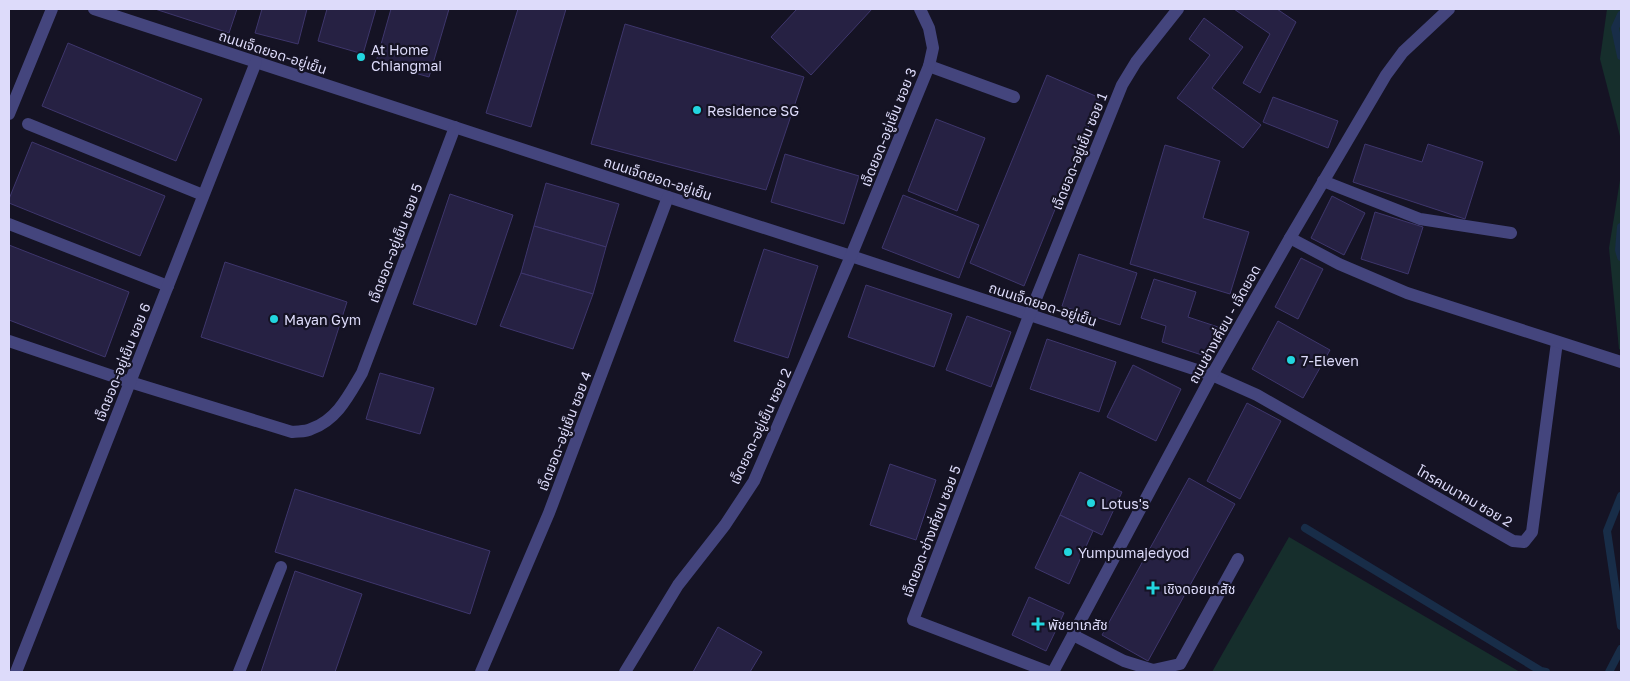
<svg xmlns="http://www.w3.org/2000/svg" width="1630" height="681" viewBox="0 0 1630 681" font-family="'Golos Text','Noto Sans Thai',sans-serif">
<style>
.green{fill:#162e2c}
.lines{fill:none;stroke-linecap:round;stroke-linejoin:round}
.stream{stroke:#182d48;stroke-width:8}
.building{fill:#262143;stroke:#3e366c}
.minor{stroke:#44457d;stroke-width:12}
.poi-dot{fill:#22d6df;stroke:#151324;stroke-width:2}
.labels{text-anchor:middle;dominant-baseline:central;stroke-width:4.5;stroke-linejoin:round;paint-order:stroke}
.poi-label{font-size:14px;fill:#dddbfa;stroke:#151324;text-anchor:start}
.street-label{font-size:14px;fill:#dddbfa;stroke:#151324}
</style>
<rect width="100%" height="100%" fill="#151324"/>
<g class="green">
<path d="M 1607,9 L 1621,9 L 1621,140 L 1600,59 Z"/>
<path d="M 1621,174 L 1621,350 L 1619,349 L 1609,248 Z"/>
<path d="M 1289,537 L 1520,672 L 1212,672 Z"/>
</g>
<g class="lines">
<g class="stream">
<path d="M 1621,15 L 1615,28 L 1621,56"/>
<path d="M 1621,227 L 1619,250 L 1621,257"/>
<path d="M 1621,496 L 1607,531 L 1621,626"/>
<path d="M 1305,528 L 1541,671 L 1546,672"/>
<path d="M 1609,672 L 1621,649"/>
</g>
</g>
<g class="building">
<path d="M 155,9 L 237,9 L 229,33 Z"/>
<path d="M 262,9 L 307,9 L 298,44 L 255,33 Z"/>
<path d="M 327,9 L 376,9 L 363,54 L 318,41 Z"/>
<path d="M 391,9 L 449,9 L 429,77 L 376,62 Z"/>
<path d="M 518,9 L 566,9 L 531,127 L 486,113 Z"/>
<path d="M 797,9 L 872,9 L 811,75 L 771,37 Z"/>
<path d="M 1234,9 L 1277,9 L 1296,22 L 1260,93 L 1243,83 L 1270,34 Z"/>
<path d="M 1204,18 L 1243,47 L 1212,88 L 1261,125 L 1243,148 L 1177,98 L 1210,55 L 1189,39 Z"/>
<path d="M 625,24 L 804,77 L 766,190 L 591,144 Z"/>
<path d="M 68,43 L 202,99 L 176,161 L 42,106 Z"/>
<path d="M 1047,75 L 1100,98 L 1024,286 L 970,263 Z"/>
<path d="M 1273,97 L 1338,121 L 1328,148 L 1263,122 Z"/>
<path d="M 936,119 L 985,138 L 957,211 L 908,191 Z"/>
<path d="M 32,142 L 165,196 L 140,256 L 9,203 L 9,199 Z"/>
<path d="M 1365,144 L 1422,162 L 1428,144 L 1483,162 L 1465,219 L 1353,182 Z"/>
<path d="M 1165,145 L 1220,161 L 1203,218 L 1249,232 L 1230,294 L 1130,264 Z"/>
<path d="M 785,154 L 859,176 L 844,224 L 771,202 Z"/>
<path d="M 546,183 L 619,204 L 606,247 L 534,226 Z"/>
<path d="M 450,194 L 513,215 L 476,325 L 413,304 Z"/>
<path d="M 903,195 L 979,225 L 959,278 L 882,248 Z"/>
<path d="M 1332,196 L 1365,213 L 1344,255 L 1311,238 Z"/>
<path d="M 1375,212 L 1423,227 L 1408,274 L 1361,259 Z"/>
<path d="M 534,226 L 606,247 L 593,294 L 521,273 Z"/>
<path d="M 9,245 L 129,292 L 105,357 L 9,320 Z"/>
<path d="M 764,249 L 818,266 L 788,358 L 734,341 Z"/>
<path d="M 1079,254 L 1137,273 L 1120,325 L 1062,306 Z"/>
<path d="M 1301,258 L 1323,269 L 1298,319 L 1275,307 Z"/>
<path d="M 225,262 L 347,302 L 323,377 L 201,337 Z"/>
<path d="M 521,273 L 593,294 L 573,349 L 500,326 Z"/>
<path d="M 1154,279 L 1196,292 L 1188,317 L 1218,327 L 1208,357 L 1162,342 L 1166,326 L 1141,318 Z"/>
<path d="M 866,285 L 952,314 L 934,367 L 848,337 Z"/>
<path d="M 967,316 L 1011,332 L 991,387 L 946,370 Z"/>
<path d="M 1278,321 L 1330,350 L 1303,398 L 1252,369 Z"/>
<path d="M 1047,339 L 1116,362 L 1099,412 L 1030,389 Z"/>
<path d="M 1133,365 L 1181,389 L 1156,441 L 1107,417 Z"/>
<path d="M 380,373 L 434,388 L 420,434 L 366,419 Z"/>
<path d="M 1247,403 L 1281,421 L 1240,499 L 1207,481 Z"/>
<path d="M 890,464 L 936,480 L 916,540 L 870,525 Z"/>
<path d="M 1080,472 L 1122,492 L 1102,535 L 1060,515 Z"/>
<path d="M 1189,478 L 1235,504 L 1148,661 L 1102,635 Z"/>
<path d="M 295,489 L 490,551 L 470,614 L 275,552 Z"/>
<path d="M 1060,515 L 1093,531 L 1069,584 L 1035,568 Z"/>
<path d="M 295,571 L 362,594 L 335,672 L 261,672 Z"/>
<path d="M 1029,597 L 1064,613 L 1046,651 L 1012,635 Z"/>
<path d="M 718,627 L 762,652 L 750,672 L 693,672 Z"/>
</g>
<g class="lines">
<g class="minor">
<path d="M 94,9 L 668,197 L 851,256 L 1212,375 L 1257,395 L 1513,541 L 1524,542 L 1532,532 L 1557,342"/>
<path d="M 929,66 L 1014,97"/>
<path d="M 9,114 L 52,9"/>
<path d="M 28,124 L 203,195"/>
<path d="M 1323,181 L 1420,219 L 1511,233"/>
<path d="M 9,224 L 168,286"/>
<path d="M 1290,238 L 1339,264 L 1407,293 L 1621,362"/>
<path d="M 9,341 L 130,382 L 292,432 C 298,431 306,432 311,429 C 337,420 349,395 362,373 L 455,127"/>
<path d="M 1073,635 L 1124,661 L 1153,670 L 1180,664 L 1238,559"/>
<path d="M 16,672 L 256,62"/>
<path d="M 239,672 L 281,567"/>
<path d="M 481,672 L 549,513 L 668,197"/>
<path d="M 625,672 L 678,585 L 725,525 L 754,481 L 851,256 L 929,66 L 933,48 L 929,28 L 920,9"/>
<path d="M 1049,672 L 913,620 L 1029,316 L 1122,85 L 1136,62 L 1178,9"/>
<path d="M 1053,672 L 1212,375 L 1290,238 L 1386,75 L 1403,52 L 1449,9"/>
</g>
</g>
<g class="poi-dot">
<circle cx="361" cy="57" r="5"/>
<circle cx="697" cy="110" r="5"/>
<circle cx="274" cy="319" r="5"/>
<circle cx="1291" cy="360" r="5"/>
<circle cx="1091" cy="503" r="5"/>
<circle cx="1068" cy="552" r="5"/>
<path d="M1150.5 580.5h5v5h5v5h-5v5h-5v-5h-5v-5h5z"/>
<path d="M1035.5 616.5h5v5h5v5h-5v5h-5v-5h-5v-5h5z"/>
</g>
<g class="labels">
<g class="poi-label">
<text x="371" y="49">At Home<tspan x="371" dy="16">Chiangmai</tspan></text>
<text x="707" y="110">Residence SG</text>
<text x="284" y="319">Mayan Gym</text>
<text x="1301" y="360">7-Eleven</text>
<text x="1101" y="503">Lotus's</text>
<text x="1078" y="552">Yumpumajedyod</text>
<text x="1163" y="588">เชิงดอยเภสัช</text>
<text x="1048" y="624">พัชยาเภสัช</text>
</g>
<g class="street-label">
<text transform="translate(273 52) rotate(18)">ถนนเจ็ดยอด-อยู่เย็น</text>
<text transform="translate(888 127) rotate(-68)">เจ็ดยอด-อยู่เย็น ซอย 3</text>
<text transform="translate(1079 151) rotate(-68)">เจ็ดยอด-อยู่เย็น ซอย 1</text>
<text transform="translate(658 178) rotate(18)">ถนนเจ็ดยอด-อยู่เย็น</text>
<text transform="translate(395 243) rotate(-69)">เจ็ดยอด-อยู่เย็น ซอย 5</text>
<text transform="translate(1043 304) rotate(18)">ถนนเจ็ดยอด-อยู่เย็น</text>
<text transform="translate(1224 324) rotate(-61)">ถนนช่างเคี่ยน - เจ็ดยอด</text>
<text transform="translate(122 362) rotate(-68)">เจ็ดยอด-อยู่เย็น ซอย 6</text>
<text transform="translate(760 426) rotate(-65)">เจ็ดยอด-อยู่เย็น ซอย 2</text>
<text transform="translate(564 431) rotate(-69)">เจ็ดยอด-อยู่เย็น ซอย 4</text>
<text transform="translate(1465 496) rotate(30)">โทรคมนาคม ซอย 2</text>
<text transform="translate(931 531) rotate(-69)">เจ็ดยอด-ช่างเคี่ยน ซอย 5</text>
</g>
</g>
<rect width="1630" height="681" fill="none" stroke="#dddbfa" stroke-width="20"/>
</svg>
